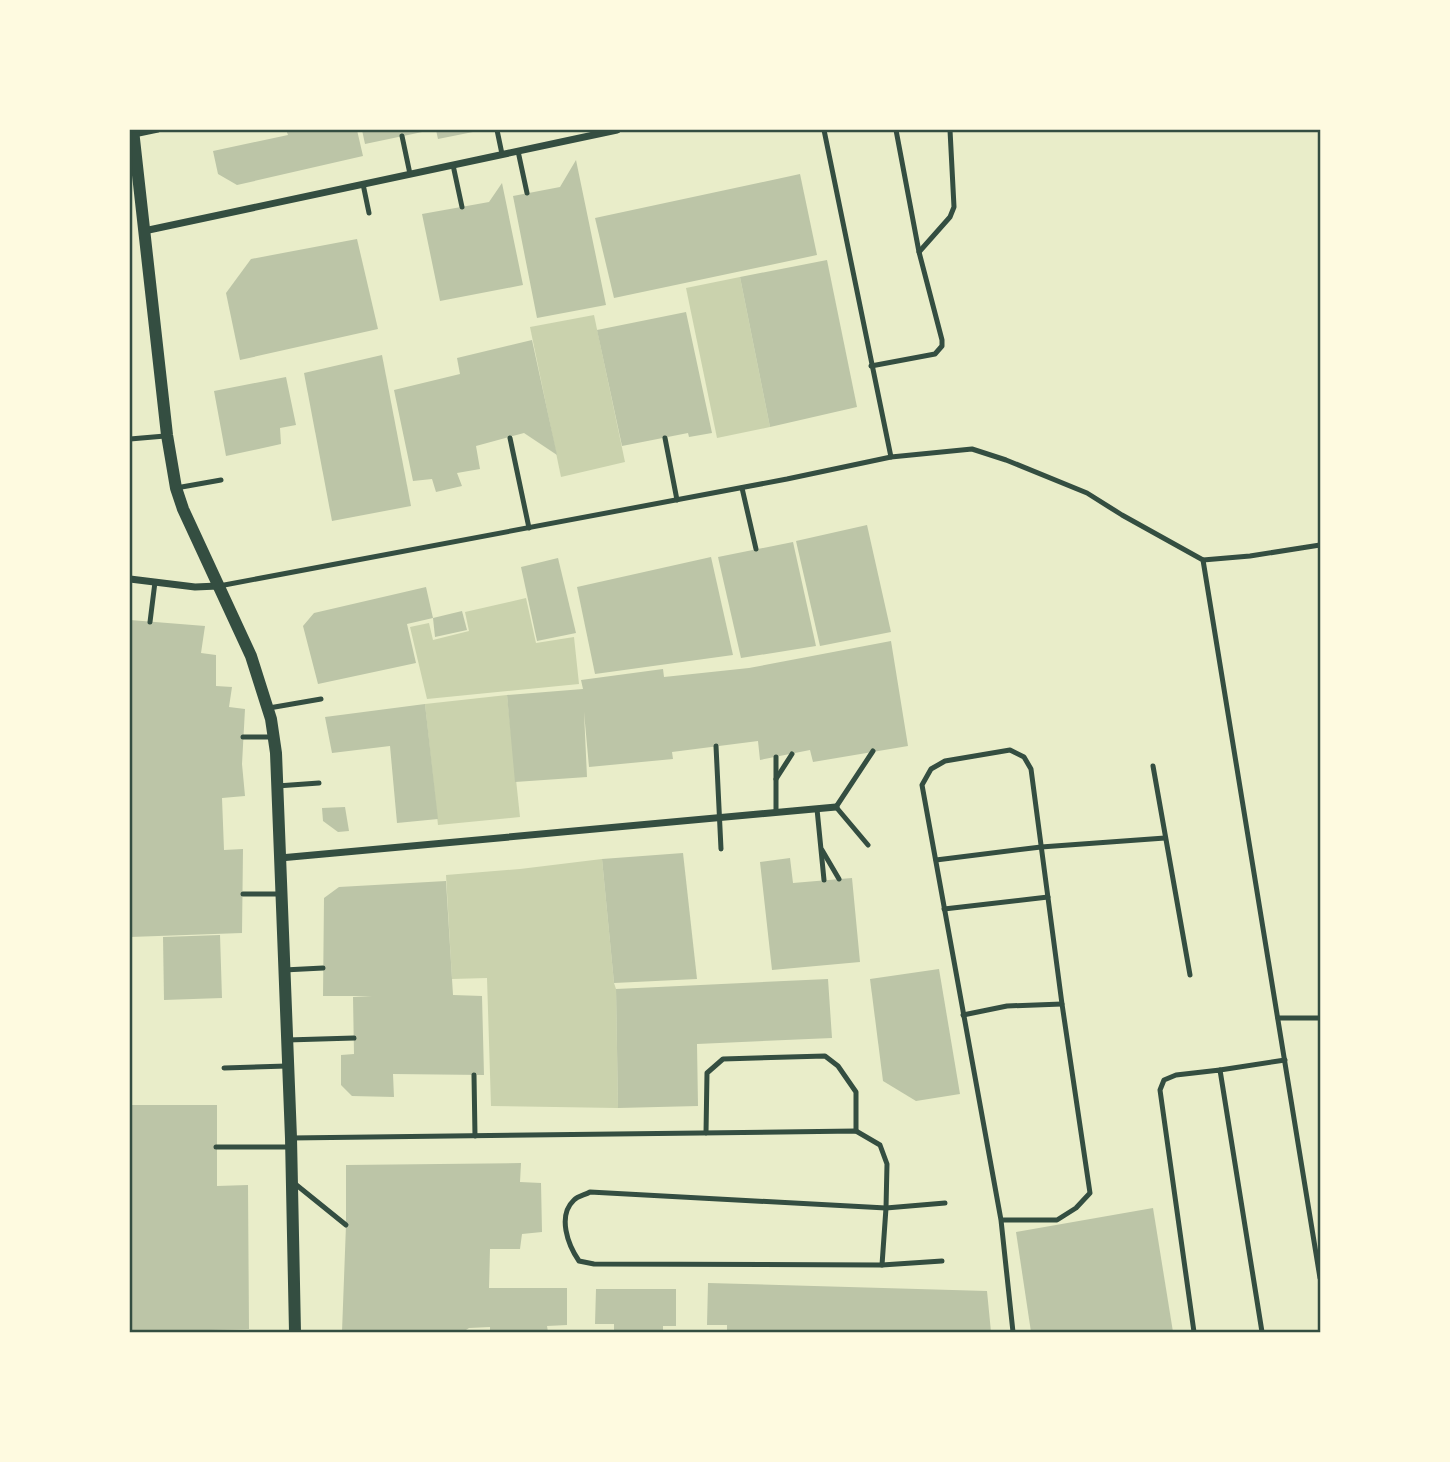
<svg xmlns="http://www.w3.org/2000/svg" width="1450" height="1462" viewBox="0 0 1450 1462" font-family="'Sofia Sans Condensed',sans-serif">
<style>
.green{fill:#cad2ad}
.building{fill:#bcc5a7}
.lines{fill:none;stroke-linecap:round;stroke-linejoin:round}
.service{stroke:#344e41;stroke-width:5}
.minor{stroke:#344e41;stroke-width:7}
.tertiary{stroke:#344e41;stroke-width:12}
.neatline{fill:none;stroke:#344e41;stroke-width:2.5}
</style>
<rect width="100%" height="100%" fill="#e9edc9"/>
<g class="green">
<path d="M 740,277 L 770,427 L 717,438 L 686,288 Z"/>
<path d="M 594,315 L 625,462 L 561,477 L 530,327 Z"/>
<path d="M 526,598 L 536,643 L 574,637 L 579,684 L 427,699 L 410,627 L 429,623 L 433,640 L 469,631 L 465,612 Z"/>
<path d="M 507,695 L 520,817 L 438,825 L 425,704 Z"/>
<path d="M 602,859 L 614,983 L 616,989 L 618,1108 L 491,1106 L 487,978 L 452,979 L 446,875 L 520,869 Z"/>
</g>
<g class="building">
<path d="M 286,130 L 357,130 L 363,156 L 237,185 L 218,174 L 213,151 L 288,135 Z"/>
<path d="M 362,130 L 427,130 L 427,131 L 365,144 Z"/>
<path d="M 436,130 L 477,130 L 478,131 L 438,139 Z"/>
<path d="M 576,160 L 606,305 L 537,318 L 513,196 L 560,187 Z"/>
<path d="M 800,174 L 817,255 L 614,298 L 595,218 Z"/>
<path d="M 502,183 L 523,285 L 440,301 L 422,214 L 489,202 Z"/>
<path d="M 357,239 L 378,329 L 240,360 L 226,293 L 251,259 Z"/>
<path d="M 827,260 L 857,407 L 770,427 L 740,277 Z"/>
<path d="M 686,312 L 712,433 L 689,437 L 688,433 L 622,446 L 597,330 Z"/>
<path d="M 532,340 L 557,455 L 524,433 L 476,446 L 480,469 L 457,473 L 462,486 L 436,492 L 432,479 L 413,481 L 394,390 L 460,374 L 457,358 Z"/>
<path d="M 382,355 L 411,506 L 332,521 L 304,373 Z"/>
<path d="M 286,377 L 296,425 L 280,428 L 281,444 L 226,456 L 214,391 Z"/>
<path d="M 867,525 L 891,632 L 820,646 L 796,541 Z"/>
<path d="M 793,542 L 816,646 L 741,658 L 718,557 Z"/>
<path d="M 711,557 L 733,655 L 595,674 L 577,587 Z"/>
<path d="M 558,558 L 576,633 L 537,641 L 521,567 Z"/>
<path d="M 426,587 L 433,618 L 407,624 L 416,663 L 318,684 L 303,626 L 314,613 Z"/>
<path d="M 462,611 L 467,630 L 435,637 L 433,618 Z"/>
<path d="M 130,620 L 205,626 L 201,653 L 216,655 L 216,686 L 232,687 L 229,707 L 245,709 L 242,764 L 245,796 L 222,798 L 224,850 L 243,849 L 242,933 L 130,937 Z"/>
<path d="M 891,641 L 908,746 L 813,762 L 810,750 L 760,760 L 758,741 L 672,752 L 673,759 L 589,767 L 584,712 L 587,777 L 515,782 L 507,695 L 583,689 L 581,680 L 663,669 L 664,677 L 749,668 Z"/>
<path d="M 425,704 L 438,819 L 397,823 L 390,746 L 332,753 L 325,717 Z"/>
<path d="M 345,807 L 349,831 L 338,832 L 323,821 L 322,808 Z"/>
<path d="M 683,853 L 697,979 L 614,983 L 602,859 Z"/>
<path d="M 790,858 L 793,883 L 852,878 L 860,962 L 772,970 L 760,862 Z"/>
<path d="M 446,881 L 453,995 L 482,996 L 484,1075 L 393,1074 L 394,1097 L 352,1096 L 341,1085 L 341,1055 L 354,1054 L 353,997 L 372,996 L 323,996 L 324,898 L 339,887 Z"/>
<path d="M 220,935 L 222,998 L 164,1000 L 163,937 Z"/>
<path d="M 939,969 L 960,1094 L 916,1101 L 883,1081 L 870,979 Z"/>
<path d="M 828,979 L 832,1038 L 697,1044 L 698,1106 L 618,1108 L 616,989 Z"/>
<path d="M 130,1105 L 217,1105 L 217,1186 L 248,1185 L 249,1329 L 130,1332 Z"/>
<path d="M 521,1163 L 520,1182 L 541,1183 L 542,1232 L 522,1234 L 520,1249 L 490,1249 L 489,1288 L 567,1288 L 567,1325 L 547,1326 L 548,1332 L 490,1332 L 490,1327 L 469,1328 L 463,1332 L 342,1332 L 346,1225 L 346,1165 Z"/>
<path d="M 1153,1208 L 1173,1332 L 1031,1332 L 1016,1232 Z"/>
<path d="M 708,1283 L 987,1291 L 991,1332 L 727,1332 L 727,1325 L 707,1325 Z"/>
<path d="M 596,1289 L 676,1289 L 676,1326 L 663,1326 L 663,1332 L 614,1332 L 614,1324 L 595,1324 Z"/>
</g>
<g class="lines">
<g class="service">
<path d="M 497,130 L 502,154"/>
<path d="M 824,130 L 891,457"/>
<path d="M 134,135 L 158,130"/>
<path d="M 402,136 L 410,174"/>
<path d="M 518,151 L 527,193"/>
<path d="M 453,165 L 462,207"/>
<path d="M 363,184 L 369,213"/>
<path d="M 919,252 L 950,217 L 954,207 L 950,130"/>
<path d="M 871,366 L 935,354 L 942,346 L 942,340 L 919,252 L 896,130"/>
<path d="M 510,438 L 529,528"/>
<path d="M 665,438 L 677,500"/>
<path d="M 130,439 L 165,436"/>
<path d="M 176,488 L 221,480"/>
<path d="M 742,488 L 756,549"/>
<path d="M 1203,560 L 1250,556 L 1320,545"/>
<path d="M 219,586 L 787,479 L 891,457 L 972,449 L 1006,460 L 1087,493 L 1122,515 L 1203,560 L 1320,1278"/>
<path d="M 150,622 L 155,582"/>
<path d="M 269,708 L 321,699"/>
<path d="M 243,737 L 273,737"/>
<path d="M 716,746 L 721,849"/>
<path d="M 776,757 L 776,812"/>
<path d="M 1153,766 L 1190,975"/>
<path d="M 776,779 L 792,754"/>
<path d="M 277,786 L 319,783"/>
<path d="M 817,809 L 824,880"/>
<path d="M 868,845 L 836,807 L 873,751"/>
<path d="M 822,850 L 839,879"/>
<path d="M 936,860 L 1041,847 L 1165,838"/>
<path d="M 243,894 L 280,894"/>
<path d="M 944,909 L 1048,897"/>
<path d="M 284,970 L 323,968"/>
<path d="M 963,1015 L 1007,1006 L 1062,1004"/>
<path d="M 1278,1018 L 1320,1018"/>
<path d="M 287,1040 L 354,1038"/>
<path d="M 224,1068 L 287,1066"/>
<path d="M 1220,1070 L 1285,1060"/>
<path d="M 474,1075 L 475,1136"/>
<path d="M 706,1133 L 707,1073 L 723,1059 L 825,1056 L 838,1066 L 856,1092 L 856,1131"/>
<path d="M 291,1138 L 856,1131 L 880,1145 L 887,1164 L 886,1208 L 882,1265"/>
<path d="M 216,1147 L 290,1147"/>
<path d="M 294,1183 L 346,1225"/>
<path d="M 1001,1220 L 1057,1220 L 1076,1208 L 1090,1193 L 1062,1004 L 1031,769 L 1024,757 L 1010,750 L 945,761 L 931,769 L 922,785 L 1001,1220 L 1013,1332"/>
<path d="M 942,1261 L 882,1265 L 594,1264 L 579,1261 C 568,1245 557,1216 574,1200 C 578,1196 585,1195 590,1192 L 886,1208 L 945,1203"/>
<path d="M 1194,1332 L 1160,1090 L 1164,1080 L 1176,1075 L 1220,1070 L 1262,1332"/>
</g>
<g class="minor">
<path d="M 144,231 L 617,130"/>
<path d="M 130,579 L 195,587 L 218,586"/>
<path d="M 280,858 L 836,807"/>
</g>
<path class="tertiary" d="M 133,130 L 167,435 L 176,488 L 183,509 L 251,656 L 271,719 L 276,753 L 291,1138 L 295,1332"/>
</g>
<rect width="1450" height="1462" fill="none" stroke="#fefae0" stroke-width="262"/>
<rect x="131" y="131" width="1188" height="1200" class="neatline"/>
</svg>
